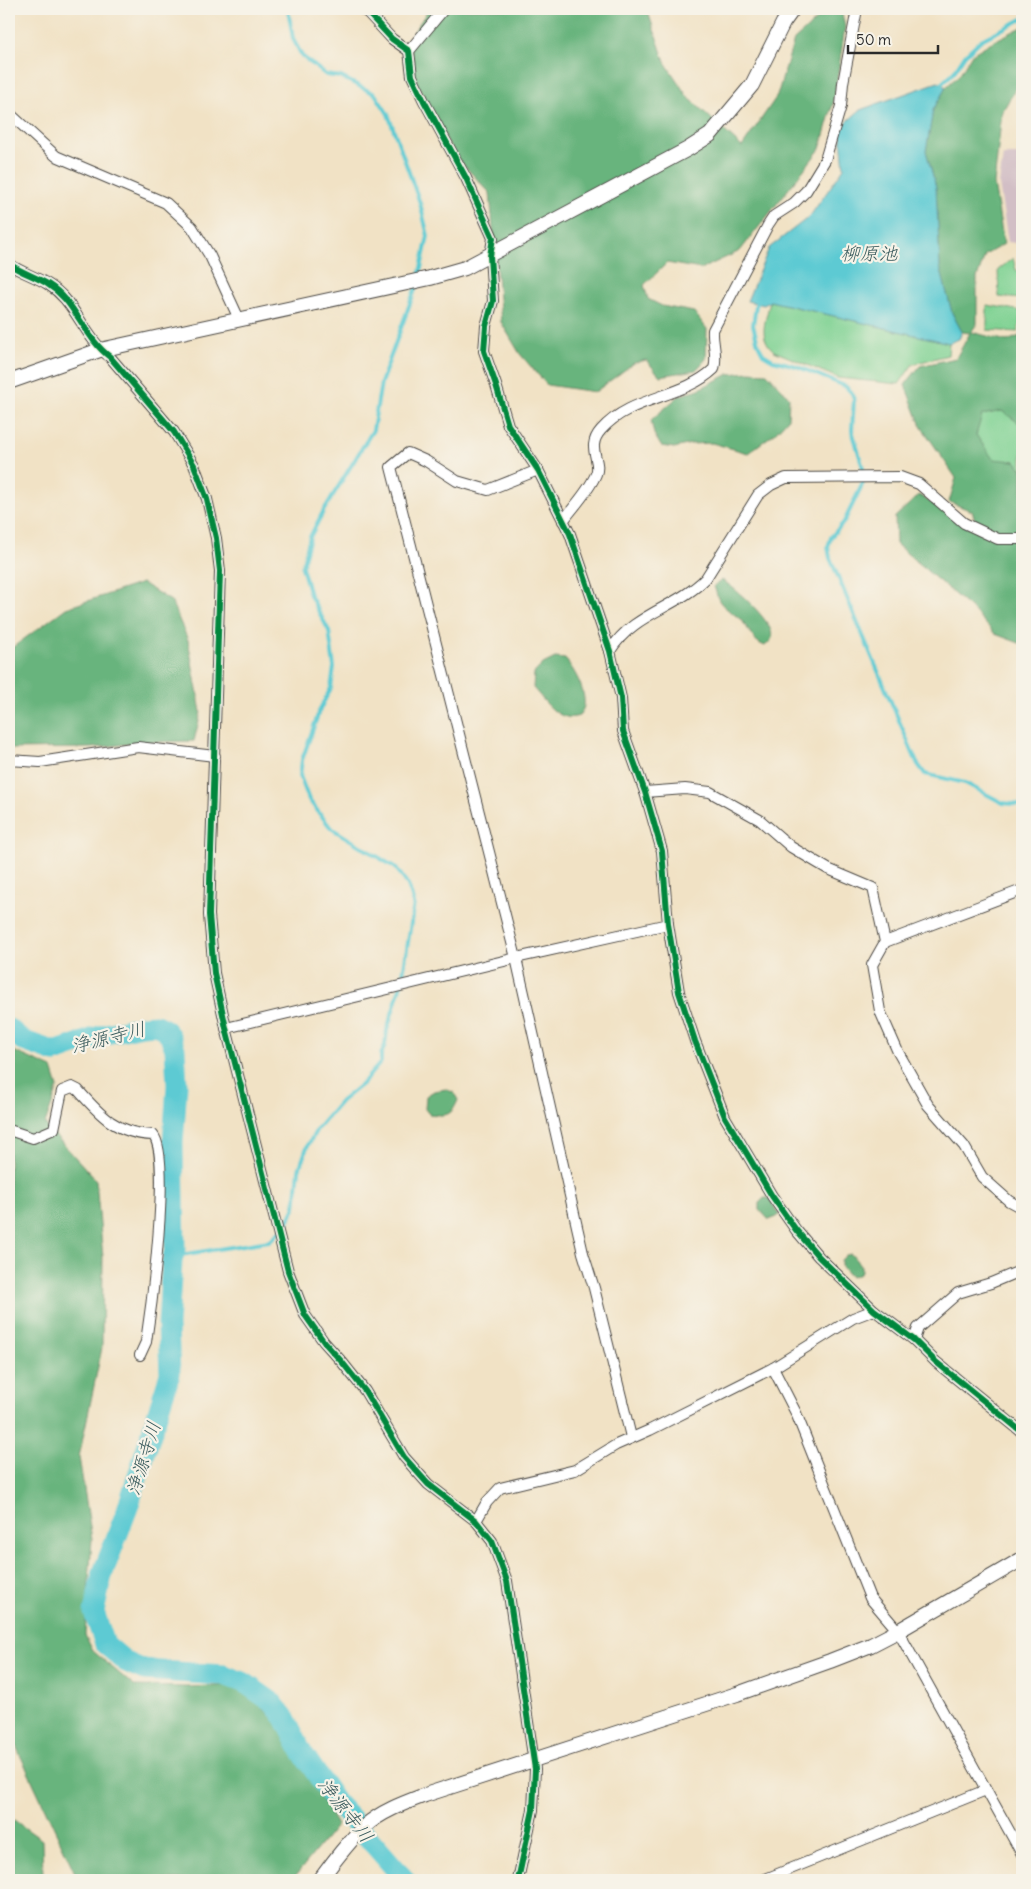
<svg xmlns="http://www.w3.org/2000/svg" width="1031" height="1889" viewBox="0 0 1031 1889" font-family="Delius,'Klee One',sans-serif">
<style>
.industrial{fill:#d2bec5}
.green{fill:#7fd293;stroke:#557e5f}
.forest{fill:#67b47d;stroke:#497054}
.water{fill:#5dcad3;stroke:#447a7f}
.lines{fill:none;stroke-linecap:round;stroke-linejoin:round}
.stream{stroke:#5dcad3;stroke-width:4}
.river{stroke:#5dcad3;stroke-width:21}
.street-casing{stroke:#494642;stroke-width:12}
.secondary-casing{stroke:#494642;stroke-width:16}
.street{stroke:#fff;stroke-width:10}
.secondary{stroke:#fff;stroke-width:14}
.cycleway-casing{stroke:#f7f3e8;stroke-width:9}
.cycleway{stroke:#00873e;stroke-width:6}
.labels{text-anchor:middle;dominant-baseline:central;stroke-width:4.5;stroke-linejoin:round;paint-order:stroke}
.water-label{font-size:19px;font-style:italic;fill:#3a5b5d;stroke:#f7f3e8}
</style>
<rect width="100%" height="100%" fill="#f7f3e8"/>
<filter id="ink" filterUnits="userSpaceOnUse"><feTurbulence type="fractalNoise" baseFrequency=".02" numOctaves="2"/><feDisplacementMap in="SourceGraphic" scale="10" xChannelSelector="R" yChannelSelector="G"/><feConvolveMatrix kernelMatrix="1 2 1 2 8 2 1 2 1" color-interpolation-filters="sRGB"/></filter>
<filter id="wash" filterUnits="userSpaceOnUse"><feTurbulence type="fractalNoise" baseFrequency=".0096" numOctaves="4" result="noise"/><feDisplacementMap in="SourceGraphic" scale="20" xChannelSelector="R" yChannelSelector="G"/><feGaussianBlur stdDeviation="1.12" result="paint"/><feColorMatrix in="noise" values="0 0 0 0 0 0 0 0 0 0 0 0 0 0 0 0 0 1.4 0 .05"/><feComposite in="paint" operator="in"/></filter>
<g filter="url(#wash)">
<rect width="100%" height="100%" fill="#f1e2c5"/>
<path class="industrial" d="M 1003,155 L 1022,155 L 1022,244 L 1008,242 L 999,184 Z"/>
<g class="green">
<path d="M 1013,258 L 1016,270 L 1022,272 L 1022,299 L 999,297 L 998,270 Z"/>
<path d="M 770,301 L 949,343 L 948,355 L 913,364 L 899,384 L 838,378 L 774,351 C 757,336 766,321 770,301 Z"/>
<path d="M 987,305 L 1022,311 L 1018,332 L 987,330 Z"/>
<path d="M 1002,411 L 1022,425 L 1022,470 L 1015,461 L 993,460 L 976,435 L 981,415 Z"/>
</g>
<g class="forest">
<path d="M 429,9 L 647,9 L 665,62 L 687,96 L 742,147 L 777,96 L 794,40 L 829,9 L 841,9 L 845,27 L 834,100 L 820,149 L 740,251 L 701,269 L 667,263 L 644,285 L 648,299 L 662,306 L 694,312 L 707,329 L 706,359 L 696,370 L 660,376 L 646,360 L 634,363 L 595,392 L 547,385 L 520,354 L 501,322 L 490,193 L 455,156 L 413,76 L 408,40 Z"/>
<path d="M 1022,27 L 1022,83 L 1018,85 L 1002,112 L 994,184 L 1004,244 L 985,255 L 977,278 L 977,324 L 971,332 L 1007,341 L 1022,335 L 1022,425 L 1002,411 L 982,415 L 976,435 L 993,459 L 1015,461 L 1022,470 L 1022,644 L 995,634 L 975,612 L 896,544 L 895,517 L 919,495 L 969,527 L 975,520 L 972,511 L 949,502 L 956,478 L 921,426 L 905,385 L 920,366 L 956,358 L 970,333 L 962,332 L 952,313 L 940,267 L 936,187 L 926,151 L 933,110 L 946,87 L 959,75 L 972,54 L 990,43 Z"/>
<path d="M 749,372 L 767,373 L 789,397 L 788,419 L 775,433 L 748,453 L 712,443 L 691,444 L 674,448 L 661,446 L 654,434 L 651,420 L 679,396 L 699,389 L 729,374 Z"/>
<path d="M 722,580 C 735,588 772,620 772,636 C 772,641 768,643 765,646 C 751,641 751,630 741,620 C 735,614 725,609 720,602 C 717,598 716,591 714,586 Z"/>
<path d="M 142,583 L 171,601 L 188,640 L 201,712 L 194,741 L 146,742 L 92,748 L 9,749 L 9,650 L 66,608 Z"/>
<path d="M 555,658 L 565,659 C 574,669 586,691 584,705 C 584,709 581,712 579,716 C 558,723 546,702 533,688 L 534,673 L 543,664 Z"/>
<path d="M 9,1049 L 52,1068 L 58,1087 L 45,1124 L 96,1180 L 103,1257 L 102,1348 L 79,1457 L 92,1539 L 85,1635 L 93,1651 L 134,1686 L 186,1687 L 242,1685 L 286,1733 L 316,1790 L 337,1825 L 292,1880 L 67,1880 L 75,1873 L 9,1731 Z"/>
<path d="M 446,1089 L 454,1093 L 458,1100 C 451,1117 446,1116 429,1114 L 425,1109 L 426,1096 L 434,1091 Z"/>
<path d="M 764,1198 L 769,1198 L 779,1215 L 777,1217 L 769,1220 L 759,1209 L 759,1203 Z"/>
<path d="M 851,1254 L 861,1266 L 861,1271 L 860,1274 L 851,1277 L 841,1266 L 841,1260 L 846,1255 Z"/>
<path d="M 14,1820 L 42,1840 L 43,1875 L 52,1880 L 9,1880 L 9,1822 Z"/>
</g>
<path class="water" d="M 938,82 L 946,87 L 933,110 L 926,151 L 936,187 L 940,267 L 952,313 L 962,332 L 959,339 L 949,343 L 770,301 L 764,305 L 747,301 L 769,248 L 810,216 L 844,168 L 840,128 L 860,110 Z"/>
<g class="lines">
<g class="stream">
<path d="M 288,9 L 293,39 L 302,56 L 326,75 L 341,77 L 375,94 L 388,114 L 420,203 L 428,236 L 419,277"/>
<path d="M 938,87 L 954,72 L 965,55 L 981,40 L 1022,19"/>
<path d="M 759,301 L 756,305 L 753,325 L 758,344 L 763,354 L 773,360 L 796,366 L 845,386 L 852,393 L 854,400 L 852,430 L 863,468 L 863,483 L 844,522 L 831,537 L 828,547 L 830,558 L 917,763 L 925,774 L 965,783 L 1003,803 L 1022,805"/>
<path d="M 174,1256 L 269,1241 L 286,1226 L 295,1207 L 299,1170 L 307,1147 L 317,1129 L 341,1101 L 362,1084 L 381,1062 L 381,1055 L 385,1045 L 387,1030 L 402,981 L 414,903 L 408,885 L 396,868 L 331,828 L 309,800 L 300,776 L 302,760 L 320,709 L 331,688 L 334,667 L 329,631 L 310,595 L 302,567 L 310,537 L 324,510 L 373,430 L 381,383 L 417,284"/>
</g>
<path class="river" d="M 9,1029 L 24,1041 L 55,1052 L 106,1034 L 142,1026 L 156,1025 L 164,1029 L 170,1036 L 175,1049 L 177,1085 L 173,1143 L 175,1249 L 172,1261 L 168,1325 L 170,1374 L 127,1510 L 102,1575 L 94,1612 L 105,1644 L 126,1662 L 144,1670 L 224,1675 L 245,1683 L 272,1702 L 285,1718 L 302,1752 L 337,1804 L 364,1833 L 405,1880"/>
</g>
</g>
<g filter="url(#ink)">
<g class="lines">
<g class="street-casing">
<g id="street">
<path d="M 362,9 L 368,13 L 392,39 L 409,51 L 412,76 L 424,101 L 466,178 L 493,238 L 490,256 L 493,301 L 486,326 L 484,351 L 496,385 L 508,425 L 538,470 L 570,534 L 610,651 L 621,698 L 623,731 L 645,792 L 662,851 L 668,924 L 679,992 L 695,1041 L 725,1117 L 772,1196 L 796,1230 L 819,1257 L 874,1310 L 914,1340 L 936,1362 L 1022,1432"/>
<path d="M 409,51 L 444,9"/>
<path d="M 9,113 L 56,156 L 166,203 L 192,227 L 210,256 L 239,319"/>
<path d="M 9,264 C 28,277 47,278 65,299 C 81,318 90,342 110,357 L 174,432 L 194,465 L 207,499 L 216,538 L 220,571 L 209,915 L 214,973 L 226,1028 L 288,1271 L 305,1315 L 324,1342 L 342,1362 L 365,1391 L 404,1457 L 428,1484 L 476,1521 L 492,1541 L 507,1581 L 535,1769 L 533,1810 L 518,1880"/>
<path d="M 538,470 L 488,490 L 457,481 L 426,461 L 408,453 L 391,467 L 516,958 L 583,1253 L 594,1288 L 631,1437"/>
<path d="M 563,521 C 574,506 589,491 596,474 C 602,460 585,448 601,430 C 632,395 682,399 714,369 C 718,355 712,344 713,330 L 768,225 L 774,216 L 794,203 L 806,191 L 825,160 L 841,106 L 843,83 L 857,9"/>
<path d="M 610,651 C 633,613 677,608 706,578 L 758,495 L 771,485 L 786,478 L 900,477 L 919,484 L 964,523 L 998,539 L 1022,539"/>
<path d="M 9,760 L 40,762 L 138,747 L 215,756"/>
<path d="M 645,792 L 685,789 L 710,792 L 760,820 L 791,847 L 828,869 L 873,888 L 885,942 L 872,965 L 880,1011 L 898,1052 L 928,1105 L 964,1146 L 982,1177 L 1009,1201 L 1022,1208"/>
<path d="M 885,942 L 1022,890"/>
<path d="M 226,1028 L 516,958 L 668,924"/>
<path d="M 9,1130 L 33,1138 L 54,1129 L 62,1091 L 72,1087 L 78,1090 C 100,1115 117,1134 153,1135 C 172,1156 151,1309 146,1342 L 140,1355"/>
<path d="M 914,1340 L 918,1328 L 958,1293 L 991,1283 L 1022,1270"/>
<path d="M 773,1368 L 796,1413 L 870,1598 L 898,1631 L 1022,1854"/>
<path d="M 476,1521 L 487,1502 L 500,1488 L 575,1470 L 616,1445 L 650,1430 L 773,1368 L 853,1318 L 874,1310"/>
<path d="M 763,1880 L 986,1790"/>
</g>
</g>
<g class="secondary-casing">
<g id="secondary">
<path d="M 9,382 L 100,350 L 430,278 L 465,268 L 688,149 L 710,135 L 752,85 L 783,23 L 793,9"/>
<path d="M 320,1880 C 334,1861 348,1842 365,1826 C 382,1811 404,1803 425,1795 L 737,1694 L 830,1661 L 871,1645 L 898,1631 L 1022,1559"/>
</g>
</g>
<use href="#street" class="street"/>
<use href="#secondary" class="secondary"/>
<g class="cycleway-casing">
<g id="cycleway">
<path d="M 362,9 L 368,13 L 392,39 L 409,51 L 412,76 L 424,101 L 466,178 L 493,238 L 490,256 L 493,301 L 486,326 L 484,351 L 496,385 L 508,425 L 538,470 L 570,534 L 610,651 L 621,698 L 623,731 L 645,792 L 662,851 L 668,924 L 679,992 L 695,1041 L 725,1117 L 772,1196 L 796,1230 L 819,1257 L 874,1310 L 914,1340 L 936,1362 L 1022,1432"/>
<path d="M 9,264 C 28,277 47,278 65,299 C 81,318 90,342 110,357 L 174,432 L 194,465 L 207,499 L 216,538 L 220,571 L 209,915 L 214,973 L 226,1028 L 288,1271 L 305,1315 L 324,1342 L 342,1362 L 365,1391 L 404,1457 L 428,1484 L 476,1521 L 492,1541 L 507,1581 L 535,1769 L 533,1810 L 518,1880"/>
</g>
</g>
<use href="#cycleway" class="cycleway"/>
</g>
</g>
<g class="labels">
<g class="water-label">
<text x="869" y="253">柳原池</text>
<text transform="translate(108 1037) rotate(-14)">浄源寺川</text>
<text transform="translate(143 1458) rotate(-73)">浄源寺川</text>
<text transform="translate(346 1810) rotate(52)">浄源寺川</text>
</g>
</g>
<rect width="1031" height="1889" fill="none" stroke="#f7f3e8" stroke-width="30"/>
<path d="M848 45v8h90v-8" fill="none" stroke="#2b2b2b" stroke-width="2.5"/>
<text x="856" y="45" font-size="15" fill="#2b2b2b" stroke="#f7f3e8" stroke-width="4" paint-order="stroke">50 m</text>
</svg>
